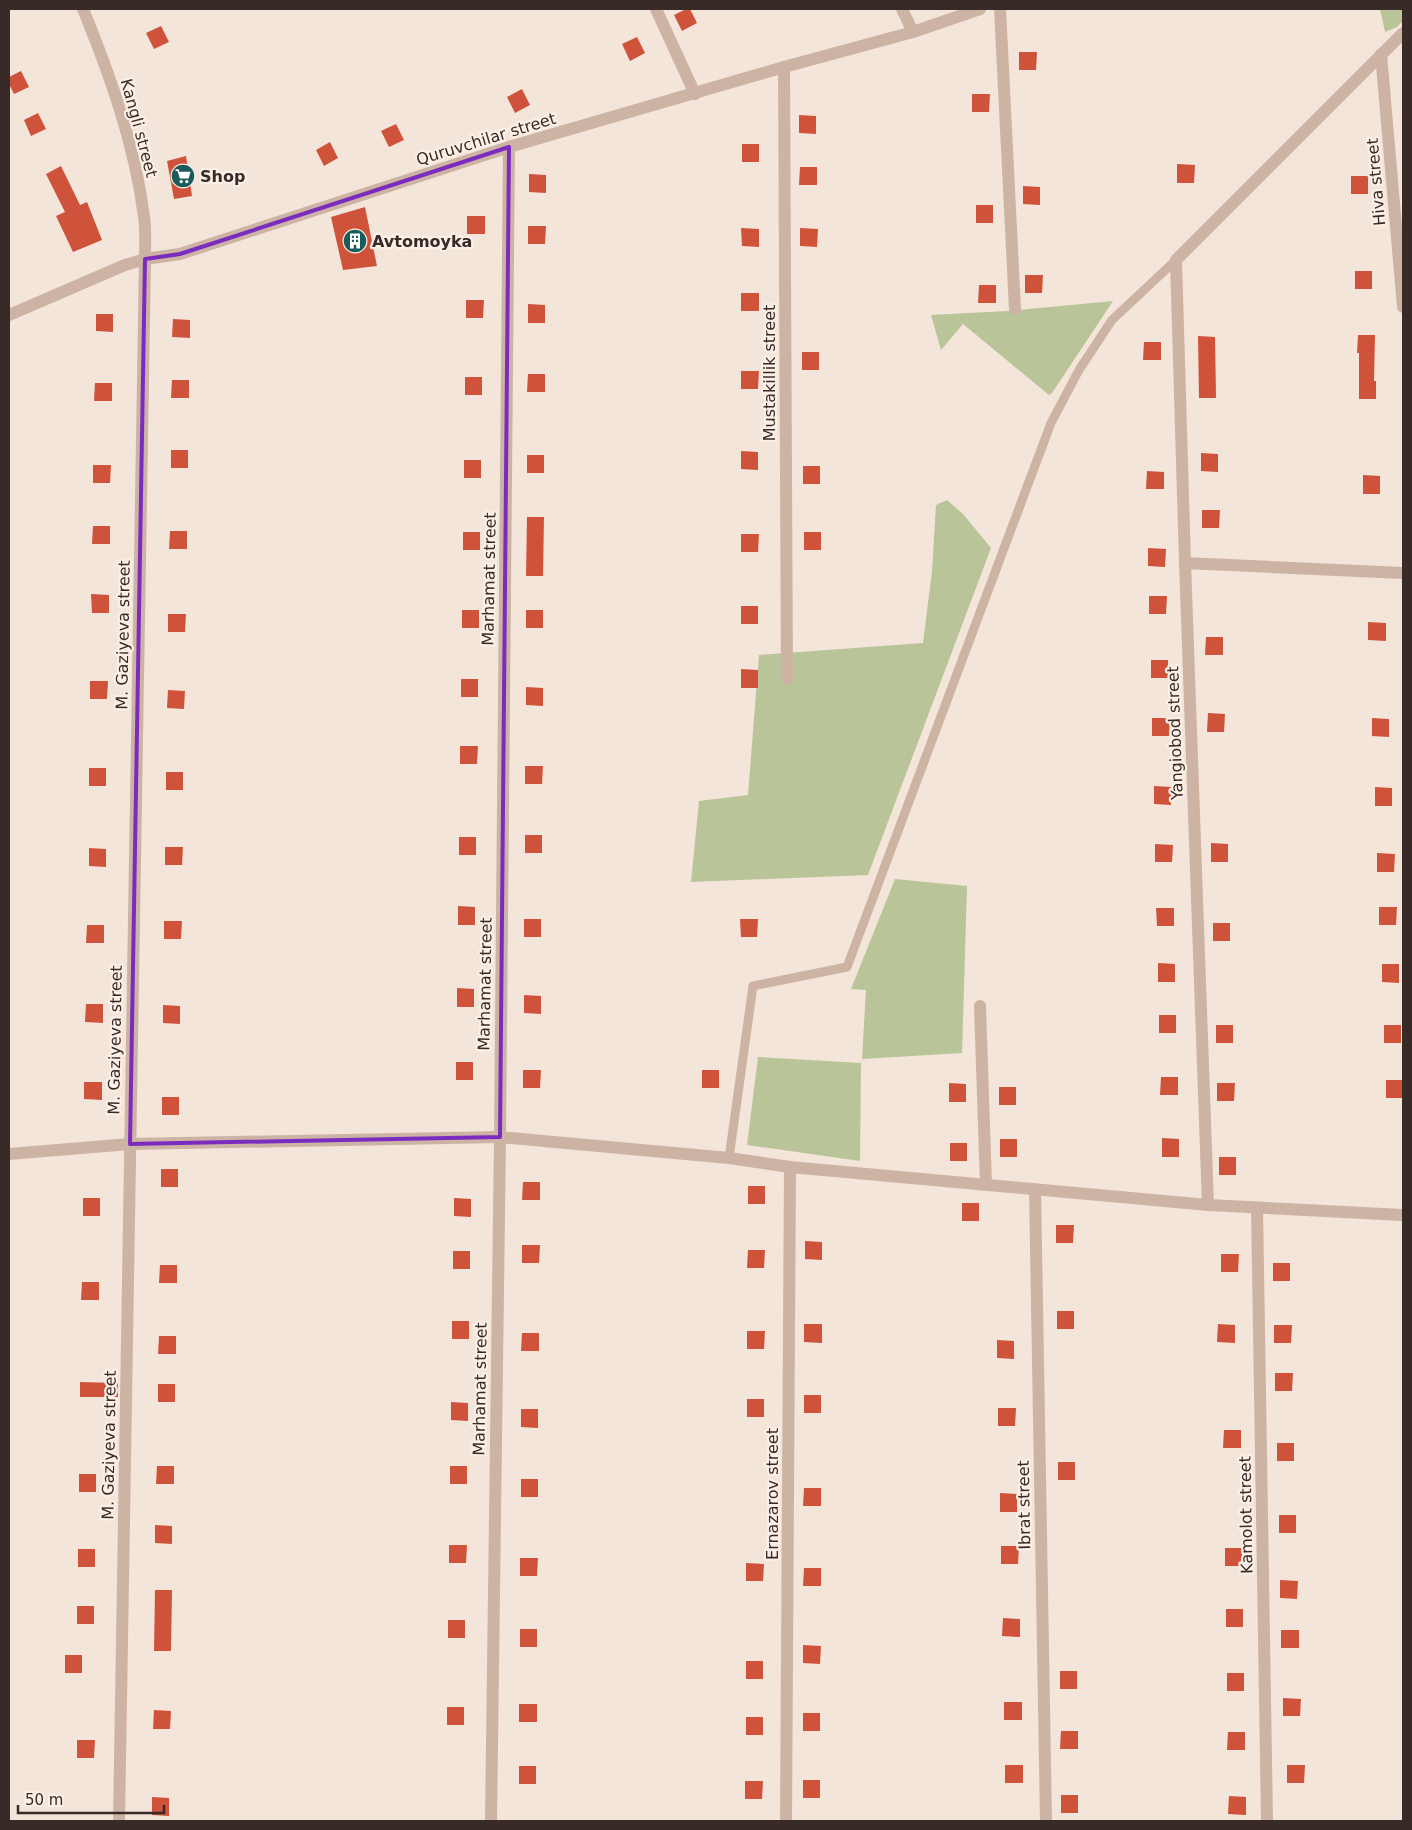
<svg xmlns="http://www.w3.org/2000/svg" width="1412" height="1830" viewBox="0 0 1412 1830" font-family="'DejaVu Sans',sans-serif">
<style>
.green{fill:#b9c498}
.building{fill:#cf523b}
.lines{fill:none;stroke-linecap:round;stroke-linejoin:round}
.service{stroke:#cdb3a4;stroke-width:9}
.minor{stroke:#cdb3a4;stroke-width:12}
.tertiary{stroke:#cdb3a4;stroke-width:12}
.marked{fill:none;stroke:#7b2cbf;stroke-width:4;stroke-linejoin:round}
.labels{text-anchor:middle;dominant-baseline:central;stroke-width:4.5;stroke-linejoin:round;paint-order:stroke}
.street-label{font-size:16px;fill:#372a27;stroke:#fbefe6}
.poi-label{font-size:16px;font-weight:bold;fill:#372a27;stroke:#fbefe6;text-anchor:start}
</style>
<rect width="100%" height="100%" fill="#f3e5d9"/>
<g class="green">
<path d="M 1380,9 L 1403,9 L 1403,21 L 1397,27 L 1385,32 Z"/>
<path d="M 1113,301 L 1052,393 L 1049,395 L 963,324 L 941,350 L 931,315 L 1007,311 Z"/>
<path d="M 947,500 L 963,514 L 991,548 L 868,875 L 691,882 L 699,801 L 748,795 L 759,655 L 923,643 L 932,571 L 936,505 Z"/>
<path d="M 895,879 L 967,886 L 962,1053 L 862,1059 L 866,990 L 851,989 Z"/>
<path d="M 758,1057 L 861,1063 L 860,1161 L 747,1145 Z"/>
</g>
<g class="building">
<path d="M 686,9 L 690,9 L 697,23 L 682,31 L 674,15 Z"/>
<path d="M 161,26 L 169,42 L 154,49 L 146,33 Z"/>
<path d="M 637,37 L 645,53 L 630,61 L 622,44 Z"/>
<path d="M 1019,52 L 1037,52 L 1036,70 L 1019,70 Z"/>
<path d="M 21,71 L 29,87 L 14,94 L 9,84 L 9,77 Z"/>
<path d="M 522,89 L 530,105 L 515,113 L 507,97 Z"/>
<path d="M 972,94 L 990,94 L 989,112 L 972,112 Z"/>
<path d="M 38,113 L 46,129 L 31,136 L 24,120 Z"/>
<path d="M 799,115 L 816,116 L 816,134 L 799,133 Z"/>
<path d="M 396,124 L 404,140 L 389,147 L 381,131 Z"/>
<path d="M 330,142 L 338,158 L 324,166 L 316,150 Z"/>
<rect x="742" y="144" width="17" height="18"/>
<path d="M 186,156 L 192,196 L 174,199 L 167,161 Z"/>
<path d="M 1177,164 L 1195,165 L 1194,183 L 1177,183 Z"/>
<path d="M 61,166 L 80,205 L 87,202 L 102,240 L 73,252 L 56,216 L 65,212 L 46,174 Z"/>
<path d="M 800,167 L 817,167 L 817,185 L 799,185 Z"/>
<path d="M 529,174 L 546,175 L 546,193 L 529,192 Z"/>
<rect x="1351" y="176" width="17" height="18"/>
<path d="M 1023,186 L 1040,187 L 1040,205 L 1023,204 Z"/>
<rect x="976" y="205" width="17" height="18"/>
<path d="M 365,207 L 377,266 L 343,270 L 331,217 Z"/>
<rect x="467" y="216" width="18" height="18"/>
<path d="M 528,226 L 546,226 L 545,244 L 528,244 Z"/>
<path d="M 741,228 L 759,229 L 759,247 L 742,246 Z"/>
<path d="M 800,228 L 818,229 L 817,247 L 800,246 Z"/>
<rect x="1355" y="271" width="17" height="18"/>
<path d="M 1025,275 L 1043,275 L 1042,293 L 1025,293 Z"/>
<path d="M 979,285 L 996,285 L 996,303 L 978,303 Z"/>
<rect x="741" y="293" width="18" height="18"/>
<path d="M 466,300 L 484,300 L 483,318 L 466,318 Z"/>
<path d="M 528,304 L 545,305 L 545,323 L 528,323 Z"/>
<path d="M 96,314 L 113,314 L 113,332 L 96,331 Z"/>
<path d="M 173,319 L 190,320 L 190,338 L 172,337 Z"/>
<path d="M 1358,335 L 1375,335 L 1374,381 L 1376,381 L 1376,399 L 1359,399 L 1359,353 L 1357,353 Z"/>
<path d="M 1198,336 L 1215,337 L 1216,398 L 1199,398 Z"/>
<path d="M 1144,342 L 1161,342 L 1161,360 L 1143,360 Z"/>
<rect x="802" y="352" width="17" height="18"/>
<path d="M 741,371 L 759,371 L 758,389 L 741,389 Z"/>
<path d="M 528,374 L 545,374 L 545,392 L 527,392 Z"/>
<rect x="465" y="377" width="17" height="18"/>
<path d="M 172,380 L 189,380 L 189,398 L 171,398 Z"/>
<path d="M 95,383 L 112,383 L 112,401 L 94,401 Z"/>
<rect x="171" y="450" width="17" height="18"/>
<path d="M 741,451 L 758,452 L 758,470 L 741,469 Z"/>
<path d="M 1201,453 L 1218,454 L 1218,472 L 1201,471 Z"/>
<rect x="527" y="455" width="17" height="18"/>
<rect x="464" y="460" width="17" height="18"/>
<path d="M 93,465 L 111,465 L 110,483 L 93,483 Z"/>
<rect x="803" y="466" width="17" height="18"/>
<path d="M 1147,471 L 1164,472 L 1164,489 L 1146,489 Z"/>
<path d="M 1363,475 L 1380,476 L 1380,494 L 1363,494 Z"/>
<path d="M 1202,510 L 1220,510 L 1219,528 L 1202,528 Z"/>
<path d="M 527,517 L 544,517 L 543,576 L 526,576 Z"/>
<path d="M 93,526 L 110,526 L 110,544 L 92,544 Z"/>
<path d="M 170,531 L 187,531 L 187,549 L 169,549 Z"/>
<rect x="463" y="532" width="17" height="18"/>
<rect x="804" y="532" width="17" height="18"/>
<path d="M 741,534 L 759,534 L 758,552 L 741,552 Z"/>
<path d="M 1148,548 L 1166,549 L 1165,567 L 1148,566 Z"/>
<path d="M 91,594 L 109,595 L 109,613 L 92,613 Z"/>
<path d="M 1149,596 L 1167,596 L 1166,614 L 1149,614 Z"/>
<rect x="741" y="606" width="17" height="18"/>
<rect x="462" y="610" width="17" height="18"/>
<rect x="526" y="610" width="17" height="18"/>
<path d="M 168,614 L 186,614 L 185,632 L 168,632 Z"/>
<path d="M 1368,622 L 1386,623 L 1386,641 L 1368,640 Z"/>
<path d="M 1206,637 L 1223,637 L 1223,655 L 1205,655 Z"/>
<rect x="1151" y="660" width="17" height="18"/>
<path d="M 741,669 L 758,670 L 758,688 L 741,688 Z"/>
<rect x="461" y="679" width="17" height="18"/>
<path d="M 90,681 L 108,681 L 107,699 L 90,699 Z"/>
<path d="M 526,687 L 543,688 L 543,706 L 526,705 Z"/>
<path d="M 168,690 L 185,691 L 184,709 L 167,708 Z"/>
<path d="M 1208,713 L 1225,714 L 1224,732 L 1207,732 Z"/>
<path d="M 1152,718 L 1170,718 L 1169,736 L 1152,736 Z"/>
<path d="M 1372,718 L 1389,719 L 1389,737 L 1372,736 Z"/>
<path d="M 460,746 L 478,746 L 477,764 L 460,764 Z"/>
<path d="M 525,766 L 543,766 L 542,784 L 525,784 Z"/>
<rect x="89" y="768" width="17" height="18"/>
<rect x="166" y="772" width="17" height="18"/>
<path d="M 1154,786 L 1171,787 L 1171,805 L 1154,804 Z"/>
<path d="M 1375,787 L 1392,788 L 1392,806 L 1375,806 Z"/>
<rect x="525" y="835" width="17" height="18"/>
<rect x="459" y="837" width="17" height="18"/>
<path d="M 1211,843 L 1228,844 L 1228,862 L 1211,862 Z"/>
<path d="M 1155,844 L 1173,845 L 1172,862 L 1155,862 Z"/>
<path d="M 165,847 L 183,847 L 182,865 L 165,865 Z"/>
<path d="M 89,848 L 106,849 L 106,867 L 89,866 Z"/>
<path d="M 1377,853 L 1395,854 L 1394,872 L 1377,872 Z"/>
<path d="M 458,906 L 475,907 L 475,925 L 458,925 Z"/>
<path d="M 1379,907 L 1397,907 L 1396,925 L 1379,925 Z"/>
<path d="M 1156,908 L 1174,908 L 1174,926 L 1157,926 Z"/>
<rect x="524" y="919" width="17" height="18"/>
<path d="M 740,919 L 758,919 L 757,937 L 741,937 Z"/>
<path d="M 164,921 L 182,921 L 181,939 L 164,939 Z"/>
<rect x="1213" y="923" width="17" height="18"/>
<path d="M 87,925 L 104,925 L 104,943 L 86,943 Z"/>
<path d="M 1158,963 L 1175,964 L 1175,982 L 1158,982 Z"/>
<path d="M 1382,964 L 1399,964 L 1399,983 L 1382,982 Z"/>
<path d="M 457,988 L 474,989 L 474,1007 L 457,1007 Z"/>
<path d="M 524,995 L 541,996 L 541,1014 L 524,1013 Z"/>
<path d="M 86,1004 L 103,1004 L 103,1023 L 85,1022 Z"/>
<path d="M 163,1005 L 180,1006 L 180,1024 L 163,1023 Z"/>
<rect x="1159" y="1015" width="17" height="18"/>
<rect x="1216" y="1025" width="17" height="18"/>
<rect x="1384" y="1025" width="17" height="18"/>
<rect x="456" y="1062" width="17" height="18"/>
<path d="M 523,1070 L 541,1070 L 540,1088 L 523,1088 Z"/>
<rect x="702" y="1070" width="17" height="18"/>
<path d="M 1161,1077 L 1178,1077 L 1178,1095 L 1160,1095 Z"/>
<rect x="1386" y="1080" width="17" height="18"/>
<path d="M 84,1082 L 102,1082 L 102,1100 L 84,1099 Z"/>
<path d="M 949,1083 L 966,1084 L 966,1102 L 949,1102 Z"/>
<path d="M 1217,1083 L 1235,1083 L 1234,1101 L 1217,1101 Z"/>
<rect x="999" y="1087" width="17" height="18"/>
<rect x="162" y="1097" width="17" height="18"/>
<path d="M 1162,1138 L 1179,1139 L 1179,1157 L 1162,1157 Z"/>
<rect x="1000" y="1139" width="17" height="18"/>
<rect x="950" y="1143" width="17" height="18"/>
<rect x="1219" y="1157" width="17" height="18"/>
<rect x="161" y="1169" width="17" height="18"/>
<path d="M 523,1182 L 540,1182 L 540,1200 L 522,1200 Z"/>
<rect x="748" y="1186" width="17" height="18"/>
<rect x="83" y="1198" width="17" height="18"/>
<path d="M 454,1198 L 471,1199 L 471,1217 L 454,1216 Z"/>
<rect x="962" y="1203" width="17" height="18"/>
<path d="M 1056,1225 L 1074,1225 L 1073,1243 L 1056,1243 Z"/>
<path d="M 805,1241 L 822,1242 L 822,1260 L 805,1259 Z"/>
<path d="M 522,1245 L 540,1245 L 539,1263 L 522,1263 Z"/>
<path d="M 748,1250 L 765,1250 L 764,1268 L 747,1268 Z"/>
<rect x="453" y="1251" width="17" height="18"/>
<path d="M 1221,1254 L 1239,1254 L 1238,1272 L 1221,1272 Z"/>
<rect x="1273" y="1263" width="17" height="18"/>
<path d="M 160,1265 L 177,1265 L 177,1283 L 159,1283 Z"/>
<path d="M 82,1282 L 99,1282 L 99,1300 L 81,1300 Z"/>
<rect x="1057" y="1311" width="17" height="18"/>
<rect x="452" y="1321" width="17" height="18"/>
<path d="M 804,1324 L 822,1324 L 822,1343 L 804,1342 Z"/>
<path d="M 1218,1324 L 1235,1325 L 1235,1343 L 1217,1342 Z"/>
<path d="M 1274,1325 L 1292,1325 L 1291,1343 L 1274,1343 Z"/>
<path d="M 747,1331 L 765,1331 L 764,1349 L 747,1349 Z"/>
<path d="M 522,1333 L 539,1333 L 539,1351 L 521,1351 Z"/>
<path d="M 159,1336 L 176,1336 L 176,1354 L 158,1354 Z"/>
<path d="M 997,1340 L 1014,1341 L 1014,1359 L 997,1358 Z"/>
<path d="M 1275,1373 L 1293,1373 L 1292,1391 L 1275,1391 Z"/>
<path d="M 80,1382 L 118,1383 L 118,1397 L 80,1397 Z"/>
<rect x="158" y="1384" width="17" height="18"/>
<rect x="804" y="1395" width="17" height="18"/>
<rect x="747" y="1399" width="17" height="18"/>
<path d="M 451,1402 L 468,1403 L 468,1421 L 451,1420 Z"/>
<path d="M 998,1408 L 1016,1408 L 1015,1426 L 998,1426 Z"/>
<path d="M 521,1409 L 538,1409 L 538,1428 L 521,1427 Z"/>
<path d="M 1224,1430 L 1241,1430 L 1241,1448 L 1223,1448 Z"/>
<rect x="1277" y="1443" width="17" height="18"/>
<rect x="1058" y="1462" width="17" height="18"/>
<path d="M 157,1466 L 174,1466 L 174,1484 L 156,1484 Z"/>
<rect x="450" y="1466" width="17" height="18"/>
<rect x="79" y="1474" width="17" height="18"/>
<rect x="521" y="1479" width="17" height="18"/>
<path d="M 804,1488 L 821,1488 L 821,1506 L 803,1506 Z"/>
<path d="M 1000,1493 L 1017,1494 L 1017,1512 L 1000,1512 Z"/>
<rect x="1279" y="1515" width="17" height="18"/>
<path d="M 155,1525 L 172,1526 L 172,1544 L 155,1543 Z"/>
<path d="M 449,1545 L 467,1545 L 466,1563 L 449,1563 Z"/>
<path d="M 1001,1546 L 1019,1546 L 1018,1564 L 1001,1564 Z"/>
<path d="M 1225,1548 L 1243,1548 L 1242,1566 L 1225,1566 Z"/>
<rect x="78" y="1549" width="17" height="18"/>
<path d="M 520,1558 L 538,1558 L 537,1576 L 520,1576 Z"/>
<path d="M 746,1563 L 764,1564 L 763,1581 L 746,1581 Z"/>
<path d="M 804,1568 L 821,1568 L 821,1586 L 803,1586 Z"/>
<path d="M 1280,1580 L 1298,1581 L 1297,1599 L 1280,1598 Z"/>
<path d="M 155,1590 L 172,1590 L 171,1651 L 154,1651 Z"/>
<rect x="77" y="1606" width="17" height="18"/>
<rect x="1226" y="1609" width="17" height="18"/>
<path d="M 1003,1618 L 1020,1619 L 1020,1637 L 1002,1636 Z"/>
<rect x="448" y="1620" width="17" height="18"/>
<rect x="520" y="1629" width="17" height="18"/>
<rect x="1281" y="1630" width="18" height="18"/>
<path d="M 803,1645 L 821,1646 L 820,1664 L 803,1663 Z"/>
<rect x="65" y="1655" width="17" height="18"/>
<rect x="746" y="1661" width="17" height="18"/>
<rect x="1060" y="1671" width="17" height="18"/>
<rect x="1227" y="1673" width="17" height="18"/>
<path d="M 1283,1698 L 1301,1699 L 1300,1716 L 1283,1716 Z"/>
<rect x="1004" y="1702" width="18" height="18"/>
<rect x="519" y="1704" width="18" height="18"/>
<rect x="447" y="1707" width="17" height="18"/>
<path d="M 154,1710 L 171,1711 L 170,1729 L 153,1729 Z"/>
<rect x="803" y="1713" width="17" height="18"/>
<rect x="746" y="1717" width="17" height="18"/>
<path d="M 1061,1731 L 1078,1731 L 1078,1749 L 1060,1749 Z"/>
<path d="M 1228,1732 L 1245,1732 L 1245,1750 L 1227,1750 Z"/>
<path d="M 77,1740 L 95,1740 L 94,1758 L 77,1758 Z"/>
<rect x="1005" y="1765" width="18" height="18"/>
<path d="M 1287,1765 L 1305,1765 L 1304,1783 L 1287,1783 Z"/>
<rect x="519" y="1766" width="17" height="18"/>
<rect x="803" y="1780" width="17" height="18"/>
<path d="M 745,1781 L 763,1781 L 762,1799 L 745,1799 Z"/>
<rect x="1061" y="1795" width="17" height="18"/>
<path d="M 1229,1796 L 1246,1797 L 1246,1815 L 1228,1814 Z"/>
<path d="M 152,1797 L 169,1798 L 169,1816 L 152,1815 Z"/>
</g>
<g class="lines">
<path class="service" d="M 729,1158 L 753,986 L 847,967 L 1051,423 L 1079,370 L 1112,320 L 1176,260"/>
<g class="minor">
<path d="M 656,9 L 695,94"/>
<path d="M 902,9 L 913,32"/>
<path d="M 1000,9 L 1015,309"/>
<path d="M 1381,54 L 1403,307"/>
<path d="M 784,67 L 787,679"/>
<path d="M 9,315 L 125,265 L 145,259 L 180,254 L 509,147 L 784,67 L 913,32 L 980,9"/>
<path d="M 1185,563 L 1403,573"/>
<path d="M 980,1006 L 986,1185"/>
<path d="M 9,1154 L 130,1144 L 500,1137 L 729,1158 L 790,1167 L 1208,1205 L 1403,1215"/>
<path d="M 1035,1189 L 1046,1821"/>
<path d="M 1208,1205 L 1185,563 L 1176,260 L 1403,33"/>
<path d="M 1257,1208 L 1267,1821"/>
<path d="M 491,1821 L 500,1137 L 509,147"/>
<path d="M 786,1821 L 790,1167"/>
</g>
<path class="tertiary" d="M 83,9 C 110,75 135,145 144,217 C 146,231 145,245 145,259 L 119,1821"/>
</g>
<path class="marked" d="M 509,147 L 500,1137 L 130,1144 L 145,259 L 180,254 Z"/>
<defs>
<g id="supermarket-disc" transform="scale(1.25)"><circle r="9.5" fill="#195c5a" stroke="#fbefe6"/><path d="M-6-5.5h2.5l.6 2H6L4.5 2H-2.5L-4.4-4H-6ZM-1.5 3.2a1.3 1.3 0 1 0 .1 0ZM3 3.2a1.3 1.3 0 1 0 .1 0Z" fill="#fff"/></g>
<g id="building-disc" transform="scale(1.25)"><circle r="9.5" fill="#195c5a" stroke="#fbefe6"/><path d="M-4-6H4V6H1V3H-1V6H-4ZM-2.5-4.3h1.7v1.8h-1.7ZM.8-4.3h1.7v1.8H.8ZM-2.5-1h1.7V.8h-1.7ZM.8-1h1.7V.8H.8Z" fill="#fff"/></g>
</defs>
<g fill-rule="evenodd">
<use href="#supermarket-disc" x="183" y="176"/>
<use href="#building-disc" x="355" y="241"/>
</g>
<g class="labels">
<g class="street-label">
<text transform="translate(139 128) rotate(75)">Kangli street</text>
<text transform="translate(486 139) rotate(-17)">Quruvchilar street</text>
<text transform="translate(1376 182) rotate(-95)">Hiva street</text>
<text transform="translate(769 373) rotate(-90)">Mustakillik street</text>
<text transform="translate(489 579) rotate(-89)">Marhamat street</text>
<text transform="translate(123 635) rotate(-89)">M. Gaziyeva street</text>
<text transform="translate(1175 733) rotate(-92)">Yangiobod street</text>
<text transform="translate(485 984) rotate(-89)">Marhamat street</text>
<text transform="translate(115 1040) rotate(-89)">M. Gaziyeva street</text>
<text transform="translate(480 1389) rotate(-89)">Marhamat street</text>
<text transform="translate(109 1445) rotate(-89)">M. Gaziyeva street</text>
<text transform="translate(772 1494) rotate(-90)">Ernazarov street</text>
<text transform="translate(1024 1505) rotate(-91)">Ibrat street</text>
<text transform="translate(1246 1515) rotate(-91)">Kamolot street</text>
</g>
<g class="poi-label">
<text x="200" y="176">Shop</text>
<text x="372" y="241">Avtomoyka</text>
</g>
</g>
<rect width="1412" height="1830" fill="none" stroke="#372a27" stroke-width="20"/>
<path d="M18 1805v8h146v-8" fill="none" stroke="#372a27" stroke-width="2.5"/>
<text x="25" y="1805" font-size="15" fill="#372a27" stroke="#fbefe6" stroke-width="4" paint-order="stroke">50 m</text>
</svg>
